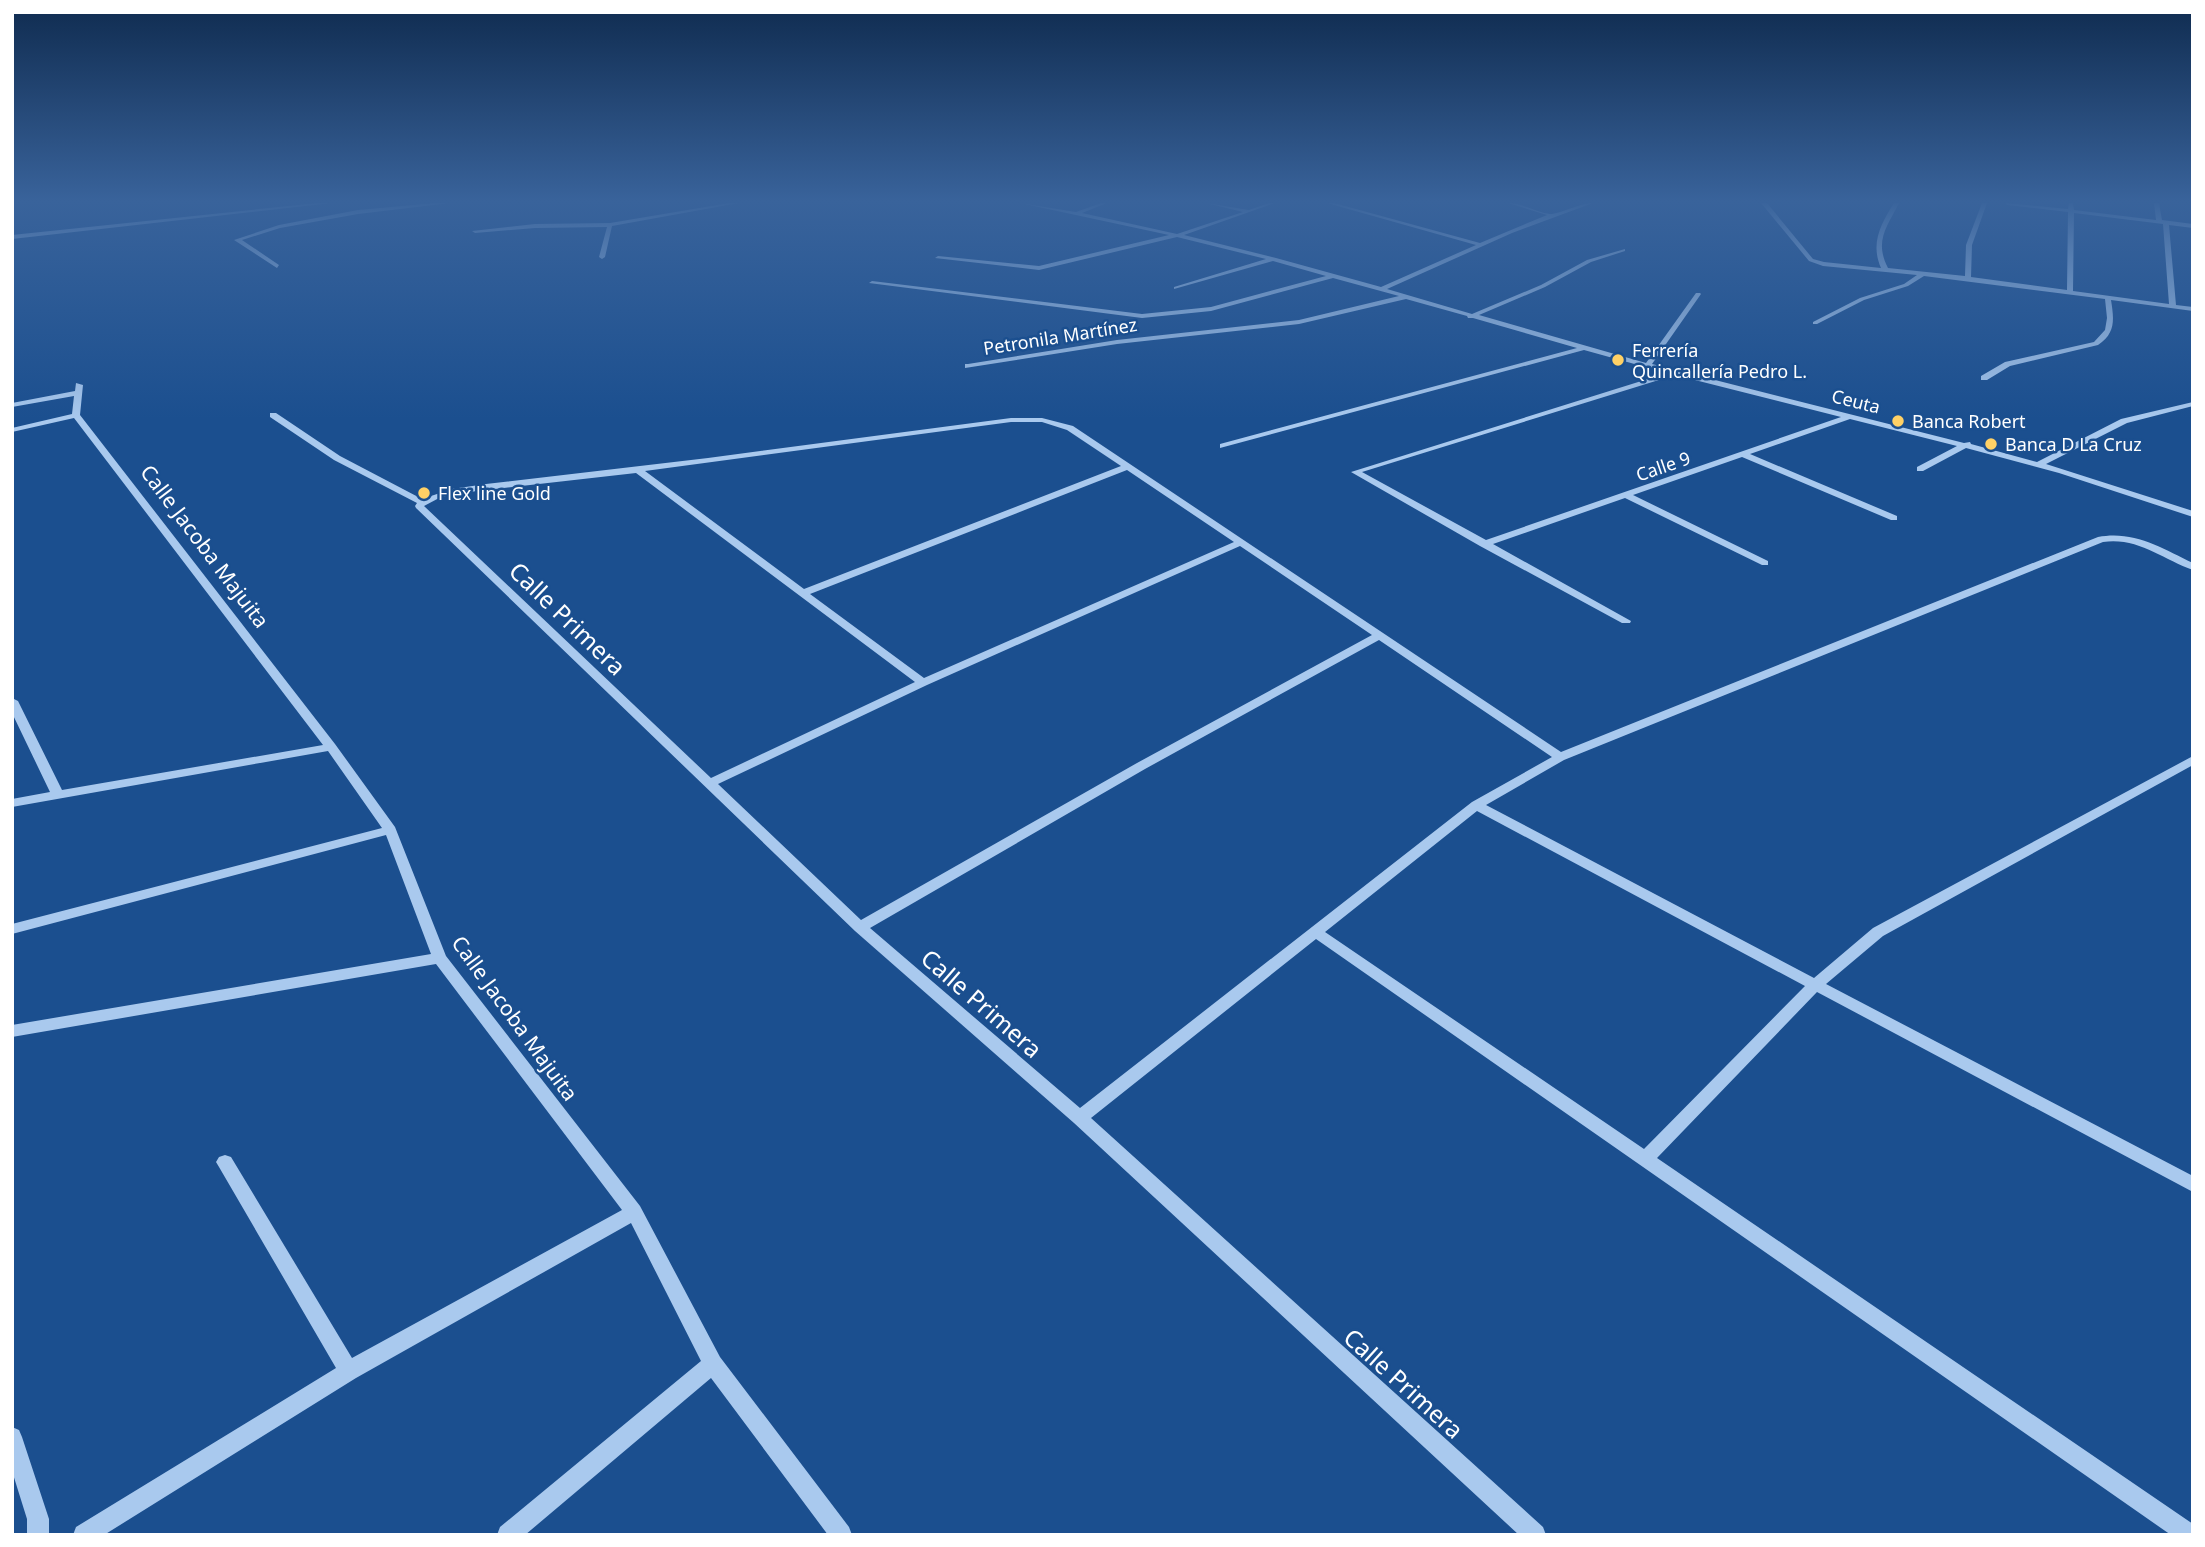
<svg xmlns="http://www.w3.org/2000/svg" width="2205" height="1547" viewBox="0 0 2205 1547" font-family="'Noto Sans',sans-serif">
<style>
.lines{fill:none;stroke-linecap:round;stroke-linejoin:round}
.minor{fill:#a9c9ee;fill-rule:evenodd}
.poi-dot{fill:#ffd166;stroke:#1b4f8f;stroke-width:2.5}
.labels{text-anchor:middle;dominant-baseline:central;stroke-width:5;stroke-linejoin:round;paint-order:stroke}
.far-street-label{font-size:18px;fill:#fff;stroke:#1b4f8f}
.far-poi-label{font-size:18px;fill:#fff;stroke:#1b4f8f;text-anchor:start}
.street-label{font-size:21px;fill:#fff;stroke:#1b4f8f}
.near-street-label{font-size:24px;fill:#fff;stroke:#1b4f8f}
</style>
<rect width="100%" height="100%" fill="#1b4f8f"/>
<g class="lines">
<g class="minor">
<path d="M 317,203 L 332,203 L 12,239 L 12,235 Z"/>
<path d="M 435,203 L 450,203 L 358,214 L 280,228 L 242,240 L 279,265 L 277,268 L 234,240 L 279,225 L 358,210 Z"/>
<path d="M 729,203 L 739,203 L 612,226 L 605,257 L 602,259 L 599,257 L 607,227 L 535,228 L 475,233 L 472,231 L 535,224 L 610,223 Z"/>
<path d="M 1020,203 L 1076,212 L 1101,203 L 1107,203 L 1082,213 L 1177,234 L 1243,212 L 1206,203 L 1249,210 L 1269,203 L 1275,203 L 1184,235 L 1276,258 L 1381,287 L 1476,245 L 1327,203 L 1334,203 L 1480,243 L 1547,215 L 1508,203 C 1523,203 1538,213 1550,214 C 1560,214 1580,203 1593,203 L 1512,233 L 1387,289 L 1472,314 L 1541,285 L 1587,260 L 1625,249 L 1625,251 L 1591,262 L 1545,287 L 1479,315 L 1646,363 L 1696,293 L 1700,293 L 1701,294 L 1652,364 L 1964,443 L 1970,442 L 1971,444 L 2037,462 L 2121,419 L 2193,402 L 2193,406 L 2127,423 L 2046,464 L 2193,511 L 2193,517 L 2059,473 L 1966,448 L 1923,471 L 1917,471 L 1917,467 L 1957,446 L 1850,419 L 1750,454 L 1897,516 L 1897,520 L 1891,520 L 1742,457 L 1633,495 L 1768,561 L 1768,565 L 1762,565 L 1625,498 L 1493,544 L 1631,621 L 1630,623 L 1622,623 L 1480,546 L 1351,472 L 1667,373 L 1584,350 L 1220,448 L 1220,444 L 1577,348 L 1473,318 L 1468,318 L 1467,316 L 1406,299 L 1299,324 L 1117,344 L 965,368 L 965,364 L 968,364 L 1117,340 L 1299,320 L 1399,296 L 1333,278 L 1211,311 L 1142,318 L 869,283 L 872,281 L 1142,314 L 1211,307 L 1326,276 L 1273,261 L 1174,289 L 1174,287 L 1266,259 L 1177,237 L 1039,270 L 935,258 L 938,256 L 1039,266 L 1169,235 ZM 1675,375 L 1841,417 L 1486,540 L 1362,472 Z"/>
<path d="M 1761,203 L 1767,203 L 1813,259 L 1824,262 L 1881,268 C 1870,243 1881,224 1894,203 L 1899,203 C 1887,227 1874,241 1888,268 L 1965,276 L 1966,245 L 1982,203 L 1987,203 L 1972,245 L 1971,277 L 2067,290 L 2068,212 L 2007,205 L 2005,203 L 2068,209 L 2069,203 L 2073,203 L 2074,210 L 2156,220 L 2154,203 L 2159,203 L 2162,220 L 2193,224 L 2193,228 L 2169,225 L 2176,305 L 2193,307 L 2193,311 L 2111,300 C 2114,319 2116,333 2098,345 L 2010,366 L 1987,380 L 1981,380 L 1981,376 L 2005,362 L 2094,342 L 2105,330 L 2107,318 L 2105,299 L 1924,276 L 1908,286 L 1864,300 L 1817,324 L 1813,324 L 1813,322 L 1860,298 L 1904,284 L 1917,275 L 1823,266 L 1809,261 ZM 2074,213 L 2163,224 L 2169,304 L 2073,291 Z"/>
<path d="M 76,383 L 83,385 L 80,415 L 335,744 L 395,827 L 446,956 L 640,1206 L 720,1357 L 849,1527 L 852,1535 L 828,1535 L 711,1378 L 525,1535 L 497,1535 L 500,1527 L 701,1361 L 631,1223 L 356,1378 L 104,1535 L 73,1535 L 76,1527 L 336,1368 L 219,1167 L 216,1162 L 219,1157 L 225,1155 L 231,1157 L 352,1358 L 622,1210 L 436,964 L 12,1037 L 12,1025 L 431,954 L 386,835 L 12,934 L 12,924 L 382,828 L 328,751 L 12,807 L 12,799 L 50,792 L 12,713 L 12,698 L 18,701 L 62,790 L 323,745 L 74,418 L 12,432 L 12,428 L 72,414 L 74,396 L 12,407 L 12,403 L 75,391 Z"/>
<path d="M 270,413 L 276,413 L 340,456 L 422,499 L 452,489 L 486,484 L 708,458 L 1011,418 L 1042,418 L 1073,426 L 1561,752 L 2098,537 C 2133,530 2162,548 2193,563 L 2193,570 C 2162,559 2138,537 2103,542 L 1564,760 L 1486,805 L 1814,978 L 1873,928 L 2193,756 L 2193,765 L 1883,936 L 1826,984 L 2193,1176 L 2193,1192 L 1817,992 L 1657,1158 L 2193,1524 L 2193,1535 L 2171,1535 L 1316,939 L 1091,1118 L 1543,1527 L 1546,1535 L 1519,1535 L 1074,1123 L 855,931 L 416,508 L 415,506 L 417,503 L 334,460 L 270,417 ZM 1011,422 L 1042,422 L 1067,430 L 1121,466 L 804,589 L 645,471 ZM 1127,470 L 1234,542 L 924,678 L 810,594 ZM 636,473 L 915,682 L 711,778 L 424,506 L 441,497 L 469,492 ZM 1240,546 L 1372,635 L 1137,763 L 861,920 L 718,784 L 927,685 ZM 1379,640 L 1552,757 L 1472,802 L 1080,1108 L 870,928 L 1145,769 ZM 1477,811 L 1805,986 L 1644,1149 L 1325,932 Z"/>
<path d="M 12,1427 L 19,1430 L 22,1437 L 49,1519 L 49,1535 L 27,1535 L 27,1519 L 12,1471 Z"/>
</g>
</g>
<linearGradient id="sky" x2="0" y2="1"><stop stop-color="#0f2b4f"/><stop offset="0.48" stop-color="#39639b"/><stop offset="1" stop-color="#39639b" stop-opacity="0"/></linearGradient>
<rect width="2205" height="419" fill="url(#sky)"/>
<g class="poi-dot">
<circle cx="1618" cy="360" r="7"/>
<circle cx="1898" cy="421" r="7"/>
<circle cx="1991" cy="444" r="7"/>
<circle cx="424" cy="493" r="7"/>
</g>
<g class="labels">
<g class="far-street-label">
<text transform="translate(1060 336) rotate(-9)">Petronila Martínez</text>
<text transform="translate(1856 401) rotate(14)">Ceuta</text>
<text transform="translate(1663 466) rotate(-19)">Calle 9</text>
</g>
<g class="far-poi-label">
<text x="1632" y="350">Ferrería<tspan x="1632" dy="21">Quincallería Pedro L.</tspan></text>
<text x="1912" y="421">Banca Robert</text>
<text x="2005" y="444">Banca D La Cruz</text>
<text x="438" y="493">Flex line Gold</text>
</g>
<g class="street-label">
<text transform="translate(205 546) rotate(53)">Calle Jacoba Majuita</text>
<text transform="translate(515 1018) rotate(54)">Calle Jacoba Majuita</text>
</g>
<g class="near-street-label">
<text transform="translate(568 618) rotate(44)">Calle Primera</text>
<text transform="translate(982 1003) rotate(41)">Calle Primera</text>
<text transform="translate(1404 1383) rotate(42)">Calle Primera</text>
</g>
</g>
<rect width="2205" height="1547" fill="none" stroke="#ffffff" stroke-width="28"/>
</svg>
